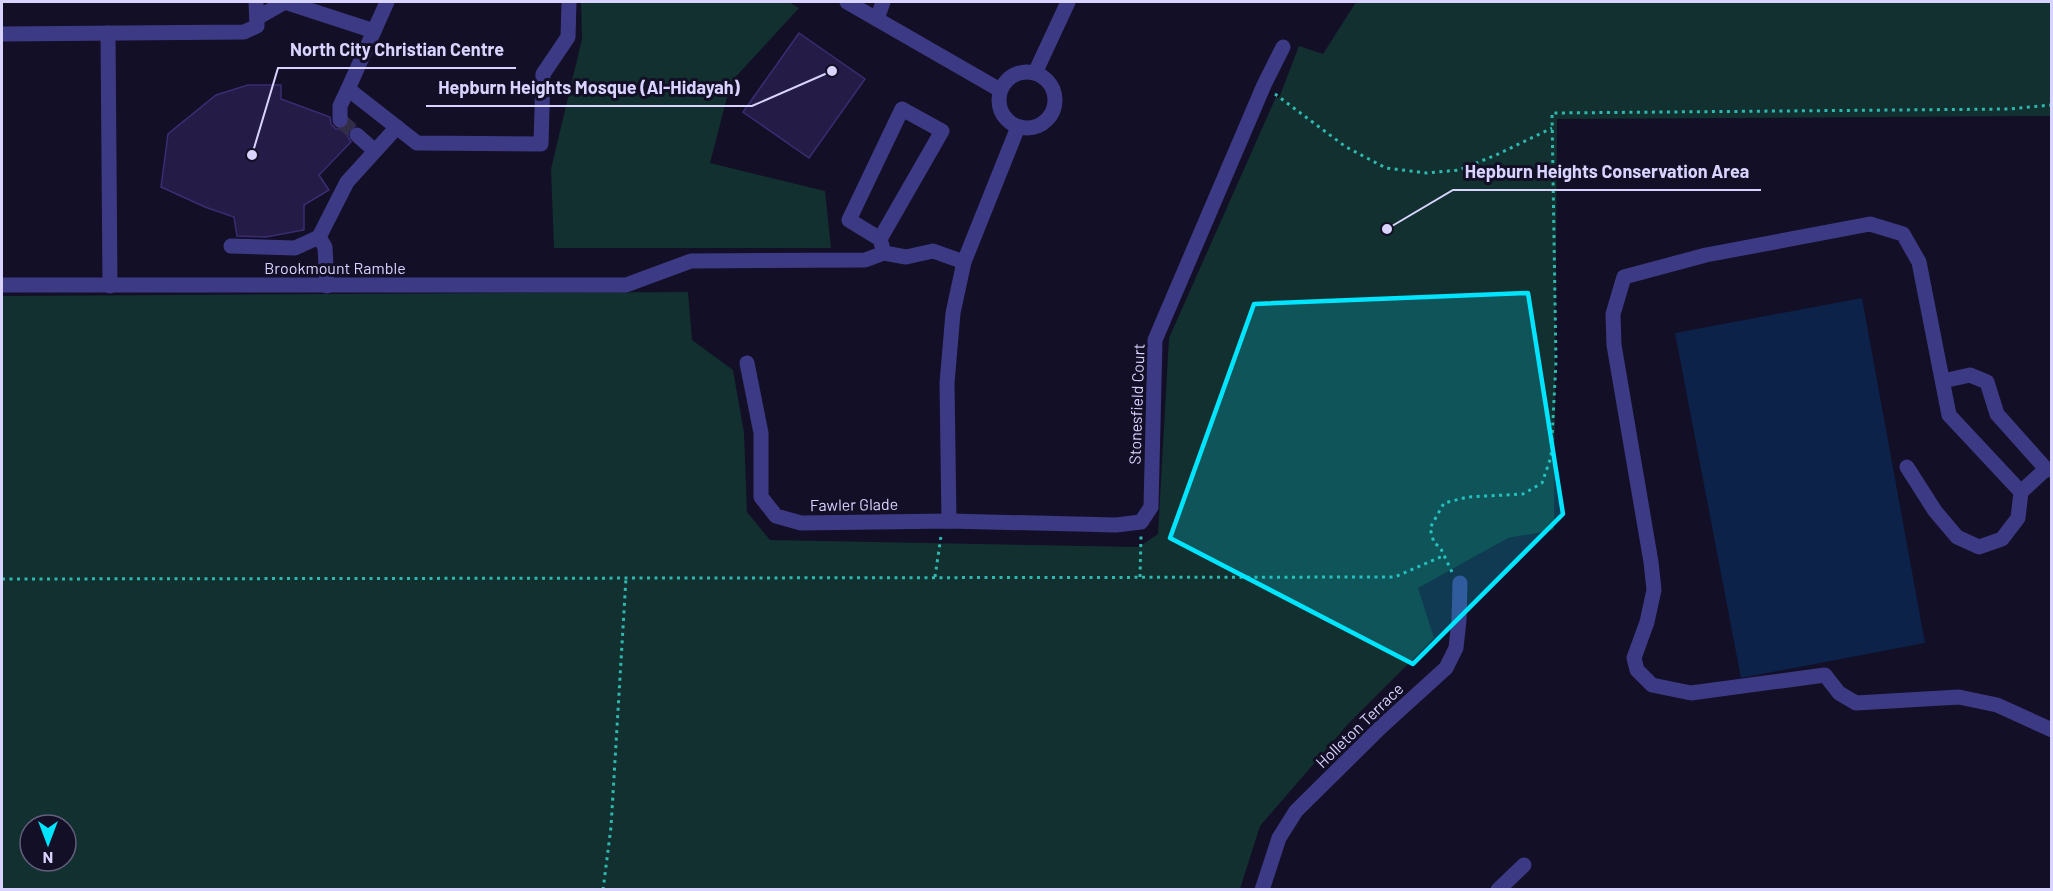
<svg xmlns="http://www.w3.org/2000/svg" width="2053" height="891" viewBox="0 0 2053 891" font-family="Barlow,sans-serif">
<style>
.green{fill:#12302f;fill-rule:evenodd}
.water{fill:#0c2248}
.building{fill:#241b47;stroke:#3b2d73;stroke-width:1.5}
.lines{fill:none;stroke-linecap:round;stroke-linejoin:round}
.minor-tunnel{stroke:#312d47;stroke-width:15;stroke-dasharray:15 8;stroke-linecap:butt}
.path{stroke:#2fb8b0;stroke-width:3;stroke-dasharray:3 4.5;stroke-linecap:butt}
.minor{stroke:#3d3a85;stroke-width:15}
.marked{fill:#00e5ff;fill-opacity:0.2;stroke:#00e5ff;stroke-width:4.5;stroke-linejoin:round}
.labels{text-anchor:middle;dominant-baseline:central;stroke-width:6;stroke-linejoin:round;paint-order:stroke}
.street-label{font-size:16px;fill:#d9d4ff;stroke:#130f26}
.leader{fill:none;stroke:#d9d4ff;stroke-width:2}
.callout-dot{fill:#d9d4ff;stroke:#130f26;stroke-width:2}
.callout-label{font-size:18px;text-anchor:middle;font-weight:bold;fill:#d9d4ff;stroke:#130f26;stroke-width:6;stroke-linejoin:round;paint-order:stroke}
</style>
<rect width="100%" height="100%" fill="#130f26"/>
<g class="green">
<path d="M 581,2 L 789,2 L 799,8 L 731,82 L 710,163 L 825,191 L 831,248 L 554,248 L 551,169 L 582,39 Z"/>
<path d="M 1356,2 L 2051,2 L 2051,116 L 1557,119 L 1554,530 L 1508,538 L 1418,588 L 1434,638 L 1349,723 L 1260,826 L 1240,889 L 2,889 L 2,296 L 688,292 L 692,340 L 733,370 L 744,433 L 747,512 L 770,540 L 1139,547 L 1158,534 L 1169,338 L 1276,97 L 1279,98 L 1299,46 L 1323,54 ZM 30,825 L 66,825 L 66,861 L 30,861 Z"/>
</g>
<path class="water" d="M 1862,298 L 1925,643 L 1741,678 L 1675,333 Z"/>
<g class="building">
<path d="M 799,33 L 865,79 L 809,158 L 743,112 Z"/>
<path d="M 248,85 L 281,85 L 281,99 L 330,117 L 331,124 L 336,129 L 344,129 L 349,124 L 355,126 L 348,132 L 348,137 L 351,142 L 319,175 L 329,190 L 304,205 L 304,230 L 266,237 L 237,236 L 234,217 L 205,207 L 161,187 L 168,134 L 216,95 Z"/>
</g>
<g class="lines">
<path class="minor-tunnel" d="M 340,120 L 357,135"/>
<g class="path">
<path d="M 1275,94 L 1346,147 L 1386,168 L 1427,173 L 1459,170 L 1496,155 L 1552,128"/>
<path d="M 1452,572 L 1440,547 L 1434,543 L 1430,528 L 1444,503 L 1468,497 L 1523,494 L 1542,483 L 1551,457 L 1556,362 L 1552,113 L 2010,109 L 2051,105 L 2052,102"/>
<path d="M 935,577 L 941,536"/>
<path d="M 1140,577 L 1141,536"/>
<path d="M 2,579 L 1395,577 L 1445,555"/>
<path d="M 603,890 L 611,827 L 626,578"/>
</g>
<g class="minor">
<path d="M 285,2 L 374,31"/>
<path d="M 387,2 L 348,89 L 417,143 L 541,144 L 543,74 L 568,37 L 569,2"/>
<path d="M 847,2 L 1000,90"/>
<path d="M 257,18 L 285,2"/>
<path d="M 877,19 L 883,2"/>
<path d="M 108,33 L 110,286"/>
<path d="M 2,34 L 244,32 L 257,26 L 256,2"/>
<circle cx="1027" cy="100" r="28"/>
<path d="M 1035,73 L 1068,2"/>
<path d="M 340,120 L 340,106 L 348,89"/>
<path d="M 357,135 L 375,151"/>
<path d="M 880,239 L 849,220 L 902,109 L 942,131 L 880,239 L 884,253"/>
<path d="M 231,246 L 295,248 L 319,237"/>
<path d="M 2,285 L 626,285 L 691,261 L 865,260 L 884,253 L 906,257 L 933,251 L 964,262"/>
<path d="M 327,286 L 325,247 L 319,237 L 347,182 L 397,127"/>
<path d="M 747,363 L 761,433 L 761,497 L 776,516 L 801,523 L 949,521 L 1116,525 L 1141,522 L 1151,507 L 1155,340 L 1264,85 L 1283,47"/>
<path d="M 1943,381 L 1970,375 L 1987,382 L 1997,414 L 2046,469"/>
<path d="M 1907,467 L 1935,511 L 1957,537 L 1979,547 L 2002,539 L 2018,518 L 2021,492 L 2046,469 L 2052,470"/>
<path d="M 2021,492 L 1949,415 L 1919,262 L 1903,234 L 1870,224 L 1706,255 L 1624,277 L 1613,314 L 1614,345 L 1651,562 L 1654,590 L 1647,622 L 1634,658 L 1637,670 L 1652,685 L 1691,693 L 1825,675 L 1839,693 L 1856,703 L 1959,697 L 1997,705 L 2052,730"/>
<path d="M 949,521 L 947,383 L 953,313 L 964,262 L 1018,127"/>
<path d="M 1262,890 L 1279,838 L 1296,811 L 1381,727 L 1446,668 L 1456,648 L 1459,620 L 1460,583"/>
<path d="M 1498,890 L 1524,865"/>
</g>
</g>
<path class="marked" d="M 1528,293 L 1563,514 L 1413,664 L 1170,538 L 1254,304 Z"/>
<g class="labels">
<g class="street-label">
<text x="335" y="267">Brookmount Ramble</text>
<text transform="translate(1136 404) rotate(-88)">Stonesfield Court</text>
<text transform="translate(854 504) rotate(-1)">Fawler Glade</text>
<text transform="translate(1359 725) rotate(-44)">Holleton Terrace</text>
</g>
</g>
<path class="leader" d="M252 155L278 68H516M832 71L752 106H426M1387 229L1453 190H1761"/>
<g class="callout-dot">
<circle cx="252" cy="155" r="6"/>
<circle cx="832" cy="71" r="6"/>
<circle cx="1387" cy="229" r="6"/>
</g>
<g class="callout-label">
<text x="397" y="56">North City Christian Centre</text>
<text x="589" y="94">Hepburn Heights Mosque (Al-Hidayah)</text>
<text x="1607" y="178">Hepburn Heights Conservation Area</text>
</g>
<rect width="2053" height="891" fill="none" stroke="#d9d4ff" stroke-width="6"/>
<g transform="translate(48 843) rotate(180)"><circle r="28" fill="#130f26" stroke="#625e7d" stroke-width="1.5"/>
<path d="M0-4.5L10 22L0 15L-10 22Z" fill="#00e5ff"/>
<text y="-9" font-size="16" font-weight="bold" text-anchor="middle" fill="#d9d4ff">N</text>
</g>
</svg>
